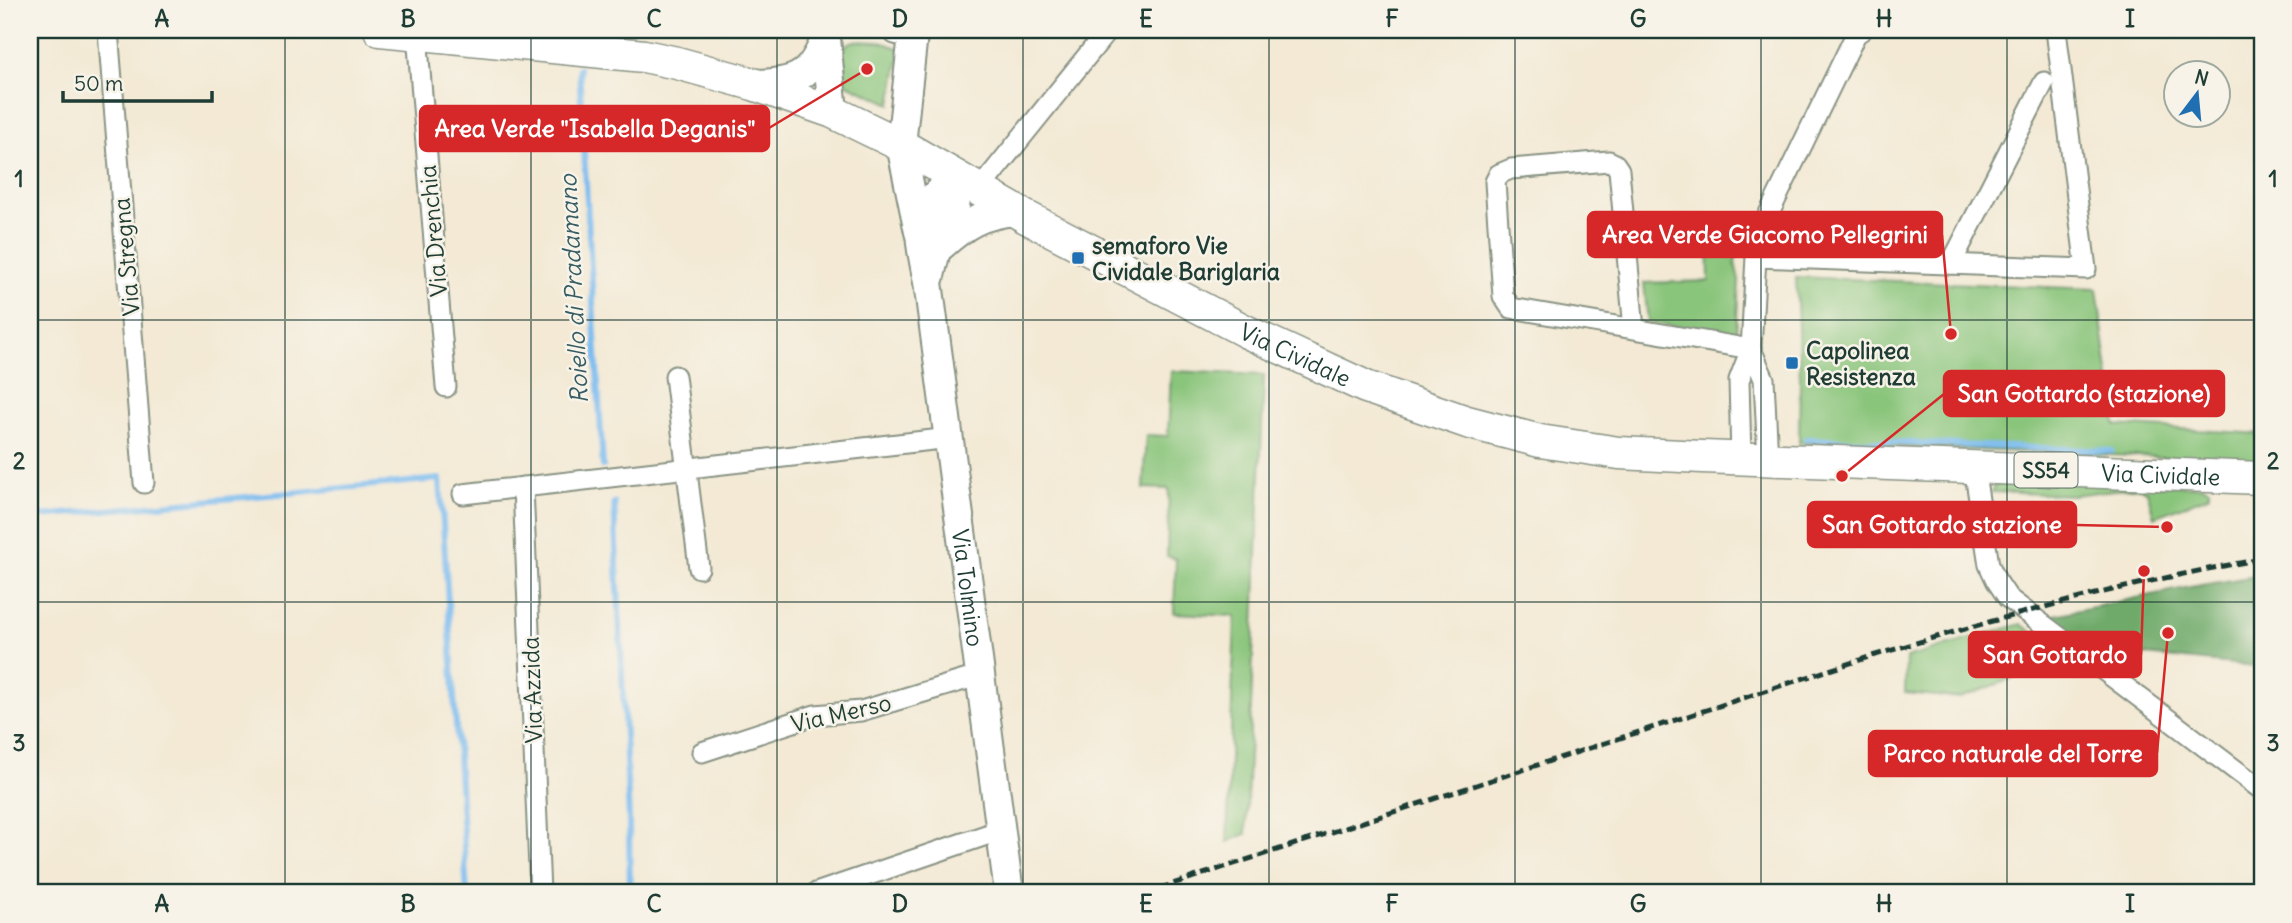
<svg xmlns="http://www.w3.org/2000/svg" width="2292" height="923" viewBox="0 0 2292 923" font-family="Delius,sans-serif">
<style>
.green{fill:#8ac57b;stroke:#548158;stroke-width:2}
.forest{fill:#6faa6b;stroke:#477450;stroke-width:2}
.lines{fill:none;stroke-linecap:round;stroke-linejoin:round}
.stream{stroke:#7bbcf0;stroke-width:6}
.street-casing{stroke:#899384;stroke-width:23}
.secondary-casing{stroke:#899384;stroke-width:32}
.primary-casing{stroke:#899384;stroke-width:35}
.street{stroke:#fff;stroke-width:19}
.secondary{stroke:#fff;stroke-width:28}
.primary{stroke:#fff;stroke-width:32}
.rail{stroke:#1f3d34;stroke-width:5;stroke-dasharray:10 5;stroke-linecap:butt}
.grid{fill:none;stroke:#1f3d34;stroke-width:2;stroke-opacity:0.55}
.poi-dot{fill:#1f6fb2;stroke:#f7f3e8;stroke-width:2.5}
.labels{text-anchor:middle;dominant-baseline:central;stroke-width:5;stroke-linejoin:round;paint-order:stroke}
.shield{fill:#f7f3e8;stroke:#60746a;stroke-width:2}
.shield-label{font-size:21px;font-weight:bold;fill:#1f3d34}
.street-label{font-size:23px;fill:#1f3d34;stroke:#f7f3e8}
.poi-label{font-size:23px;font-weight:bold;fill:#1f3d34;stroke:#f7f3e8;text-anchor:start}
.water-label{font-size:24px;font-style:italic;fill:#365d63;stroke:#f7f3e8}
.leader{fill:none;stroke:#d62828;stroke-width:2.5}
.callout-dot{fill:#d62828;stroke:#f7f3e8;stroke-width:2.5}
.callout{fill:#d62828;stroke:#d62828;stroke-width:2.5}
.callout-label{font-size:24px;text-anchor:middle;font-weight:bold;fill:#fff}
.neatline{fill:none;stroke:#1f3d34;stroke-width:2.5}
.grid-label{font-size:23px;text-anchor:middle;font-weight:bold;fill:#1f3d34}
</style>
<rect width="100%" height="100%" fill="#f7f3e8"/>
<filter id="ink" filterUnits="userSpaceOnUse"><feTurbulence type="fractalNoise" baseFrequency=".0143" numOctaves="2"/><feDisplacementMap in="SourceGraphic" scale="14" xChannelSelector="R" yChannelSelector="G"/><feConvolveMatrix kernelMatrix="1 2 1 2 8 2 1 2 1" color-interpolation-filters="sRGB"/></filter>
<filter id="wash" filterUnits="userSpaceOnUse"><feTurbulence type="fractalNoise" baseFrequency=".00686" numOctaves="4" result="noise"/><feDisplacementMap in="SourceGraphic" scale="28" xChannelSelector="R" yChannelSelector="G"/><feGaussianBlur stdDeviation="1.57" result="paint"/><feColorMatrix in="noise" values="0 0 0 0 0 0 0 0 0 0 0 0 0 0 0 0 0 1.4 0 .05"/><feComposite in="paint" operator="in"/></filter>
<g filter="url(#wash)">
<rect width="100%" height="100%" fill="#f3e9d4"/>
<g class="green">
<path d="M 854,41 L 881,42 L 901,49 L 891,104 L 838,80 C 838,63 835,47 854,41 Z"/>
<path d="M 1708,219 L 1734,219 L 1739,223 L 1741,233 L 1735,263 L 1739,280 L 1736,337 L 1648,322 L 1644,283 L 1709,281 Z"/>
<path d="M 1796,277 L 2097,289 L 2115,425 L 2262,434 L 2262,461 L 1799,443 L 1800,379 Z"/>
<path d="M 1171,371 L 1264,375 L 1246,834 L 1227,842 L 1235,616 L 1174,613 L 1176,559 L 1167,556 L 1169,489 L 1143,488 L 1146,435 L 1168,436 Z"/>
<path d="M 2005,480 L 2202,486 L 2209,489 L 2209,494 L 2206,497 L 2154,517 L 2147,491 L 2139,487 L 2073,495 L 1992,492 L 1994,486 Z"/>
<path d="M 2021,624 L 2068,658 L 1960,698 L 1905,693 L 1906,658 Z"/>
</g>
<path class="forest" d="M 2262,575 L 2262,667 L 2095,650 L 2050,616 L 2190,587 Z"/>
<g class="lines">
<g class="stream">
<path d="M 579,68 L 603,466"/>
<path d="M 1806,439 L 2112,451"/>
<path d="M 614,503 L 629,819 L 630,893"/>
<path d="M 30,517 L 440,479 L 467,893"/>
</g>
</g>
</g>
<g filter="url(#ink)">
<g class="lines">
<g class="street-casing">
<g id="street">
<path d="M 108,30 L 144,483"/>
<path d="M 417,34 L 446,387"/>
<path d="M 979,190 L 1108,30"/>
<path d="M 1756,257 L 2086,269 L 2056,30"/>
<path d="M 1951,264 L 2044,82"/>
<path d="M 1634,329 L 1619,170 L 1615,164 L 1609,161 L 1511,169 L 1499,174 L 1495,182 L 1503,296 L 1511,308 L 1751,349"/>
<path d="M 1751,349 L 1764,379 L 1768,460"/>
<path d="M 675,376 L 699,568"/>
<path d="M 1741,459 L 1739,380 L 1751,349 L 1756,257 L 1760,232 L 1856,34 L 1862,30"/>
<path d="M 1974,467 L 1989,565 L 1996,580 L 2008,598 L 2262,790"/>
<path d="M 523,487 L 540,893"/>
<path d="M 463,494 L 950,438"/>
<path d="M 702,752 L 815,715 L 861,711 L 981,675"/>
<path d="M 816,893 L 1001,830"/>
</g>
</g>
<g class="secondary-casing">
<g id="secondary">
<path d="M 897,30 L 913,34 L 901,145 L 919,232"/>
<path d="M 826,38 L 833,112"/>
<path d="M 753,84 C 796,84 811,77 826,37"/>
<path id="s1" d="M 959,179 C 908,204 919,235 928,282 L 1009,893"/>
<path d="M 941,246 C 965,224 982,214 1015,211"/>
<path d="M 930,276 L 936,250 L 955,206 L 959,179"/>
</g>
</g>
<g class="primary-casing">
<g id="primary">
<path id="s2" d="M 380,30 L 644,56 L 677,63 L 753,84 L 833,112 L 901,145 L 1026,217 L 1247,332 L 1366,387 L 1467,422 L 1540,441 L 1619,453 L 1703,457 L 2262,478"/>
</g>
</g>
<use href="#street" class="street"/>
<use href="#secondary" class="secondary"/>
<use href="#primary" class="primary"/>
<path class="rail" d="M 1145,893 L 1869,657 C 1998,618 2129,582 2262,559"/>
</g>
</g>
<path class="grid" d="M 285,30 L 285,893M 531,30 L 531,893M 777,30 L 777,893M 1023,30 L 1023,893M 1269,30 L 1269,893M 1515,30 L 1515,893M 1761,30 L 1761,893M 2007,30 L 2007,893M 30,320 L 2262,320M 30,602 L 2262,602"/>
<g class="poi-dot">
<rect x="1071" y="251" width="14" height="14" rx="3.5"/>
<rect x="1785" y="356" width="14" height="14" rx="3.5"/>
</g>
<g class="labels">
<rect class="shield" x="2014.5" y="452.5" width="63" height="35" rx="5"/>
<g class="shield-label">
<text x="2046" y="470">SS54</text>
</g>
<g class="street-label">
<text transform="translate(433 231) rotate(-95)">Via Drenchia</text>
<text transform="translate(126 257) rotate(-95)">Via Stregna</text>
<text stroke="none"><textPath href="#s2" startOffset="985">Via Cividale</textPath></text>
<text stroke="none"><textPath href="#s2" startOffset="1867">Via Cividale</textPath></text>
<text stroke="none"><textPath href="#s1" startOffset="429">Via Tolmino</textPath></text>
<text transform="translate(532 690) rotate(-92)">Via Azzida</text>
<text transform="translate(841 713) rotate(-13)">Via Merso</text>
</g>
<g class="poi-label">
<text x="1092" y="245">semaforo Vie<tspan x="1092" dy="26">Cividale Bariglaria</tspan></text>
<text x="1806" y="350">Capolinea<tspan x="1806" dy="26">Resistenza</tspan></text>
</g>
<g class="water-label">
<text transform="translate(573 289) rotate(-93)">Roiello di Pradamano</text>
</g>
</g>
<path class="leader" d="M867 69L769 128M1951 334L1942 235M1842 476L1944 394M2167 527L2076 525M2144 571L2141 655M2168 633L2157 753"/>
<g class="callout-dot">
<circle cx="867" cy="69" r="7"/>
<circle cx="1951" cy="334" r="7"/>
<circle cx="1842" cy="476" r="7"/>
<circle cx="2167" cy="527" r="7"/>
<circle cx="2144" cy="571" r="7"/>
<circle cx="2168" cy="633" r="7"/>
</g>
<g class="callout">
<rect x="420" y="106" width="349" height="45" rx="7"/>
<rect x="1588" y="212" width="354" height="45" rx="7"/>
<rect x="1944" y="371" width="280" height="45" rx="7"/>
<rect x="1808" y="502" width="268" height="45" rx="7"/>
<rect x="1969" y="632" width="172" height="45" rx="7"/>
<rect x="1869" y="731" width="288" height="45" rx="7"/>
</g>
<g class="callout-label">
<text x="595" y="137">Area Verde "Isabella Deganis"</text>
<text x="1765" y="243">Area Verde Giacomo Pellegrini</text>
<text x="2084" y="402">San Gottardo (stazione)</text>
<text x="1942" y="533">San Gottardo stazione</text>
<text x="2055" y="663">San Gottardo</text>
<text x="2013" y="762">Parco naturale del Torre</text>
</g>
<rect width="2292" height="923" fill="none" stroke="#f7f3e8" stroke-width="77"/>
<g transform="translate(2197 94) rotate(16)"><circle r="33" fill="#f7f3e8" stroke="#a1aaa0" stroke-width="2"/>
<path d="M0-5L12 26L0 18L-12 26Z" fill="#1f6fb2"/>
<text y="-10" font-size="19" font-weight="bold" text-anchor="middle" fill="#1f3d34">N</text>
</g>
<path d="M63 91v10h149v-10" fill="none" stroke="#1f3d34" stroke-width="3.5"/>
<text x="74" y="91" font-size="21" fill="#1f3d34" stroke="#f7f3e8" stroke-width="5" paint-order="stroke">50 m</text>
<rect x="38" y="38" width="2216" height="846" class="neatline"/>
<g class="grid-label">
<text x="162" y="27">A</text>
<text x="408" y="27">B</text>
<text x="654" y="27">C</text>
<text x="900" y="27">D</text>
<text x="1146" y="27">E</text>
<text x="1392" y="27">F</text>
<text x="1638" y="27">G</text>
<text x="1884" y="27">H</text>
<text x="2130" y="27">I</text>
<text x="19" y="187">1</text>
<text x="2273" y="187">1</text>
<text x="19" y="469">2</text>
<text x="2273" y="469">2</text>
<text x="19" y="751">3</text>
<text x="2273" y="751">3</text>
<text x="162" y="912">A</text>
<text x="408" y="912">B</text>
<text x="654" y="912">C</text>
<text x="900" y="912">D</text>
<text x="1146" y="912">E</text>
<text x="1392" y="912">F</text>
<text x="1638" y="912">G</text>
<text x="1884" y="912">H</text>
<text x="2130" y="912">I</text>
</g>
</svg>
